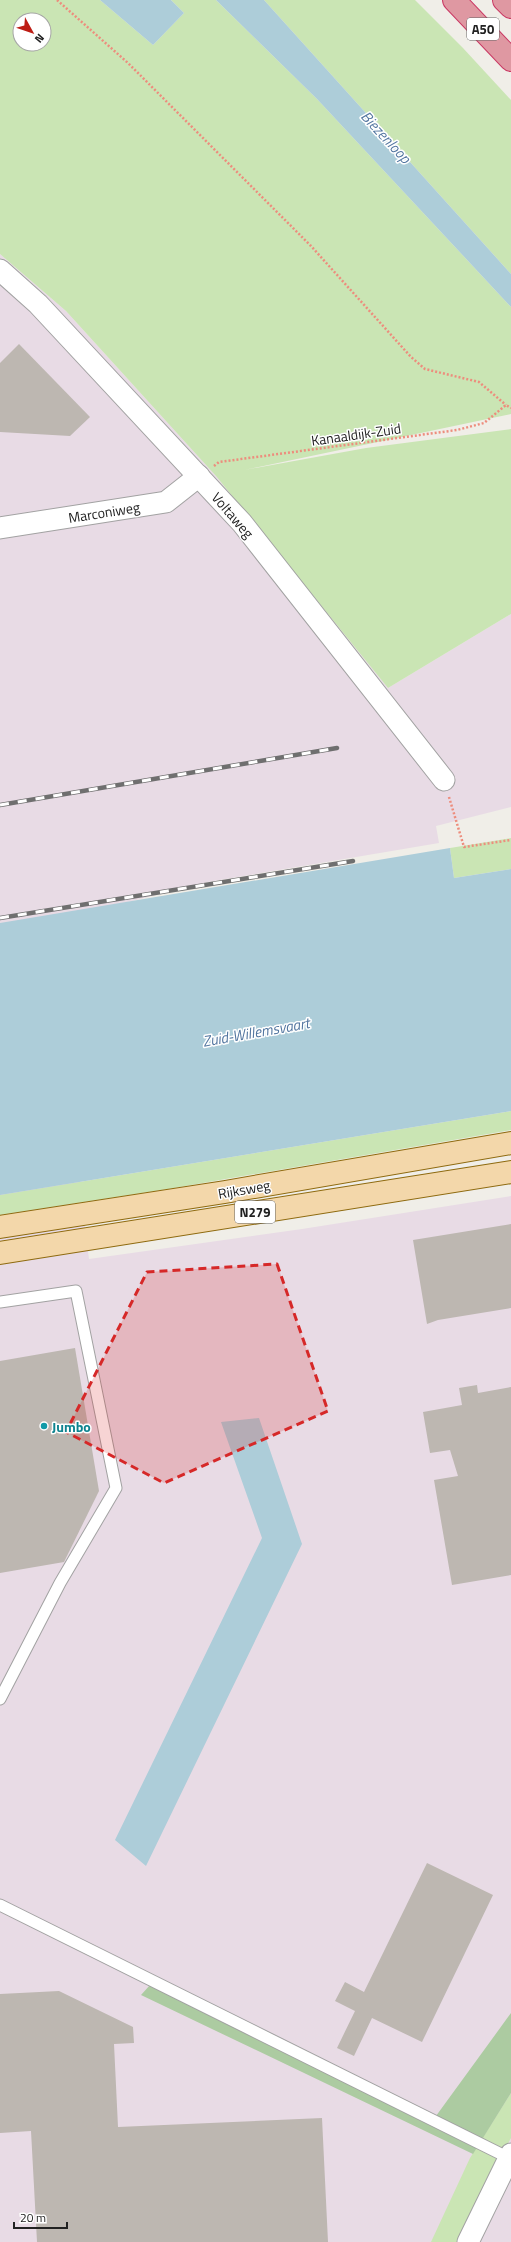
<svg xmlns="http://www.w3.org/2000/svg" width="511" height="2242" viewBox="0 0 511 2242" font-family="'Titillium Web',sans-serif">
<style>
.industrial{fill:#e8dbe5}
.grass{fill:#cae5b4;fill-rule:evenodd}
.forest{fill:#accba1}
.water{fill:#adcdd9}
.building{fill:#bdb7b1}
.lines{fill:none;stroke-linecap:round;stroke-linejoin:round}
.service-casing{stroke:#a2a2a2;stroke-width:13}
.minor-casing{stroke:#a2a2a2;stroke-width:23}
.primary-casing{stroke:#8e6a0f;stroke-width:24}
.motorway-casing{stroke:#ca3964;stroke-width:24}
.path{stroke:#ed8d7d;stroke-width:2.5;stroke-dasharray:2 2;stroke-linecap:butt}
.service{stroke:#fff;stroke-width:11}
.minor{stroke:#fff;stroke-width:21}
.primary{stroke:#f3d7aa;stroke-width:22}
.motorway{stroke:#df98a2;stroke-width:22}
.rail-casing{stroke:#6f6f6f;stroke-width:4.5}
.rail{stroke:#fff;stroke-width:3;stroke-dasharray:9;stroke-linecap:butt}
.marked{fill:#d62828;fill-opacity:0.2;stroke:#d62828;stroke-width:3;stroke-dasharray:8 5;stroke-linejoin:round}
.culture-dot{fill:#0f9aa8;stroke:#fff;stroke-width:1.5}
.labels{text-anchor:middle;dominant-baseline:central;stroke-width:3;stroke-linejoin:round;paint-order:stroke}
.shield{fill:#fff;stroke:#646464;stroke-width:1}
.shield-label{font-size:13px;font-weight:bold;fill:#212121}
.street-label{font-size:14px;fill:#212121;stroke:#fff}
.culture-label{font-size:14px;font-weight:bold;fill:#0d838f;stroke:#fff;text-anchor:start}
.water-label{font-size:15px;font-style:italic;fill:#5376a0;stroke:#fff}
</style>
<rect width="100%" height="100%" fill="#f0eee8"/>
<g class="industrial">
<path d="M 0,254 L 66,311 L 216,476 L 388,688 L 511,614 L 511,807 L 436,826 L 439,843 L 208,882 L 0,934 Z"/>
<path d="M 0,1100 L 78,1173 L 89,1259 L 302,1229 L 511,1196 L 511,2242 L 0,2242 Z"/>
</g>
<g class="grass">
<path d="M 0,0 L 100,0 L 153,45 L 184,13 L 171,0 L 216,0 L 317,99 L 511,307 L 511,414 L 244,470 L 366,448 L 511,429 L 511,614 L 388,688 L 216,476 L 66,311 L 0,254 ZM 20,20 L 44,20 L 44,44 L 20,44 Z"/>
<path d="M 264,0 L 415,0 L 463,48 L 511,100 L 511,274 Z"/>
<path d="M 511,838 L 511,869 L 454,878 L 450,848 Z"/>
<path d="M 511,1111 L 511,1130 L 168,1189 L 0,1215 L 0,1195 Z"/>
<path d="M 511,2093 L 511,2138 L 484,2188 L 460,2242 L 431,2242 L 470,2158 Z"/>
</g>
<path class="forest" d="M 150,1985 L 436,2116 L 511,2013 L 511,2093 L 473,2154 L 141,1995 Z"/>
<g class="water">
<path d="M 100,0 L 171,0 L 184,13 L 153,45 Z"/>
<path d="M 216,0 L 264,0 L 511,274 L 511,307 L 317,99 Z"/>
<path d="M 450,848 L 454,878 L 511,869 L 511,1111 L 0,1195 L 0,923 Z"/>
<path d="M 259,1418 L 302,1544 L 146,1866 L 115,1840 L 262,1538 L 221,1422 Z"/>
</g>
<g class="building">
<path d="M 19,344 L 90,417 L 70,436 L 0,432 L 0,363 Z"/>
<path d="M 511,1224 L 511,1308 L 438,1320 L 427,1324 L 413,1240 Z"/>
<path d="M 75,1348 L 99,1491 L 64,1562 L 0,1573 L 0,1361 Z"/>
<path d="M 477,1385 L 478,1393 L 511,1387 L 511,1575 L 452,1585 L 434,1480 L 458,1476 L 450,1450 L 430,1453 L 423,1412 L 462,1405 L 459,1388 Z"/>
<path d="M 427,1863 L 493,1895 L 422,2042 L 372,2018 L 354,2056 L 337,2048 L 355,2011 L 335,2001 L 345,1982 L 364,1992 Z"/>
<path d="M 59,1991 L 133,2027 L 134,2043 L 114,2044 L 118,2127 L 322,2118 L 328,2242 L 37,2242 L 31,2131 L 0,2133 L 0,1994 Z"/>
</g>
<g class="lines">
<g class="service-casing">
<g id="service">
<path d="M 0,1302 L 76,1291 L 116,1488 L 60,1583 L 0,1699"/>
<path d="M 0,1905 L 509,2158"/>
</g>
</g>
<g class="minor-casing">
<g id="minor">
<path d="M 0,270 L 38,304 L 242,523 L 444,780"/>
<path d="M 0,528 L 166,502 L 199,476"/>
<path d="M 468,2242 L 511,2154"/>
</g>
</g>
<g class="primary-casing">
<g id="primary">
<path d="M 0,1227 L 225,1192 L 511,1143"/>
<path d="M 0,1253 L 511,1172"/>
</g>
</g>
<g class="motorway-casing">
<g id="motorway">
<path d="M 454,0 L 511,60"/>
<path d="M 504,0 L 511,7"/>
</g>
</g>
<g class="path">
<path d="M 57,0 L 128,63 L 311,246 L 411,357 L 425,369 L 479,382 L 506,405"/>
<path d="M 214,466 L 219,462 L 457,430 L 484,423 L 506,405 L 511,408"/>
<path d="M 449,797 L 464,847 L 511,840"/>
</g>
<use href="#service" class="service"/>
<use href="#minor" class="minor"/>
<use href="#primary" class="primary"/>
<use href="#motorway" class="motorway"/>
<g class="rail-casing">
<g id="rail">
<path d="M 0,805 L 337,748"/>
<path d="M 0,918 L 353,861"/>
</g>
</g>
<use href="#rail" class="rail"/>
</g>
<path class="marked" d="M 277,1264 L 328,1411 L 164,1483 L 66,1432 L 147,1272 Z"/>
<circle class="culture-dot" cx="44" cy="1426" r="4"/>
<g class="labels">
<g class="shield">
<rect x="467" y="18" width="32" height="22" rx="3"/>
<rect x="235" y="1201" width="40" height="22" rx="3"/>
</g>
<g class="shield-label">
<text x="483" y="29">A50</text>
<text x="255" y="1212">N279</text>
</g>
<g class="street-label">
<text transform="translate(356 434) rotate(-8)">Kanaaldijk-Zuid</text>
<text transform="translate(104 512) rotate(-9)">Marconiweg</text>
<text transform="translate(233 515) rotate(49)">Voltaweg</text>
<text transform="translate(244 1189) rotate(-10)">Rijksweg</text>
</g>
<g class="culture-label">
<text x="52" y="1426">Jumbo</text>
</g>
<g class="water-label">
<text transform="translate(386 137) rotate(47)">Biezenloop</text>
<text transform="translate(256 1032) rotate(-10)">Zuid-Willemsvaart</text>
</g>
</g>
<g transform="translate(32 32) rotate(130)"><circle r="19" fill="#ffffff" stroke="#a6a6a6"/>
<path d="M0-3L7 15L0 10L-7 15Z" fill="#bd1c14"/>
<text y="-6" font-size="11" font-weight="bold" text-anchor="middle" fill="#212121">N</text>
</g>
<path d="M14 2222v6h53v-6" fill="none" stroke="#212121" stroke-width="2"/>
<text x="20" y="2222" font-size="12" fill="#212121" stroke="#ffffff" stroke-width="3" paint-order="stroke">20 m</text>
</svg>
